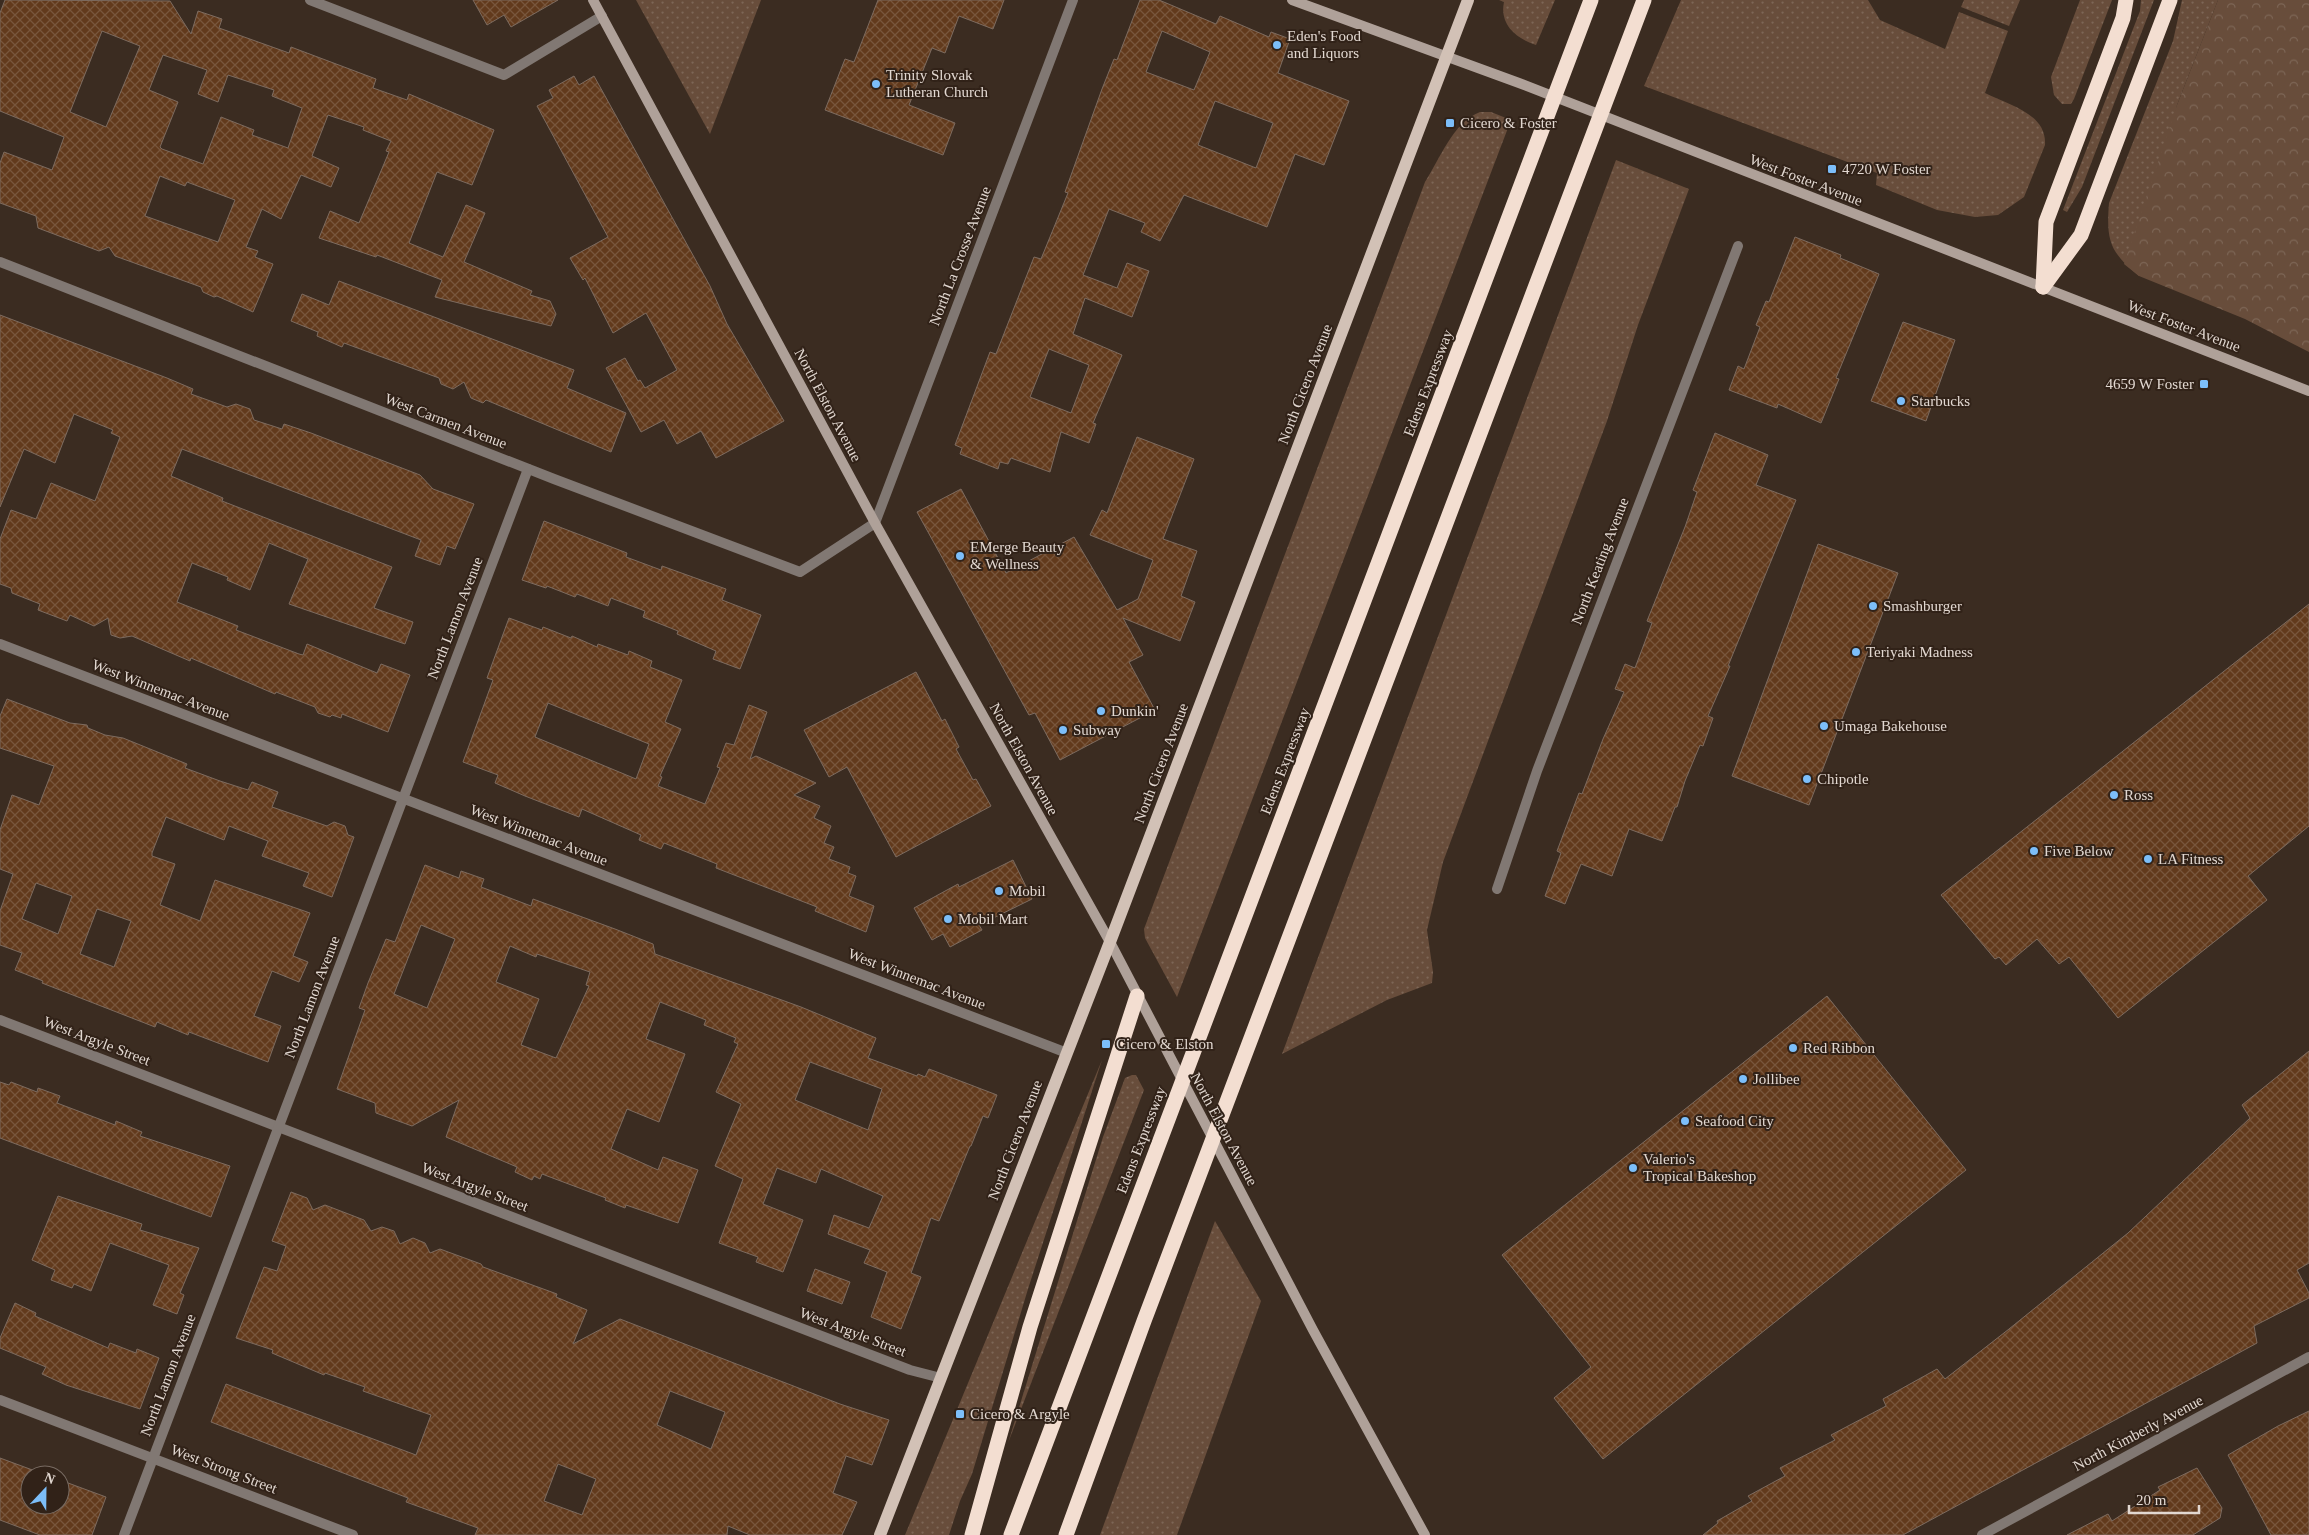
<svg xmlns="http://www.w3.org/2000/svg" width="2309" height="1535" viewBox="0 0 2309 1535" font-family="'Times New Roman',serif">
<style>
.grass{fill:url(#grass-dots)}
.park{fill:url(#park-crowns)}
.building{fill:url(#building-cross-hatch);stroke:#7d6b5f;fill-rule:evenodd}
.lines{fill:none;stroke-linecap:round;stroke-linejoin:round}
.minor{stroke:#817873;stroke-width:10}
.secondary{stroke:#afa199;stroke-width:10}
.primary{stroke:#d2c1b6;stroke-width:12}
.motorway{stroke:#f3ded1;stroke-width:15}
.poi-dot{fill:#7cbef9;stroke:#312218;stroke-width:2}
.labels{text-anchor:middle;dominant-baseline:central;stroke-width:4;stroke-linejoin:round;paint-order:stroke}
.poi-label{font-size:15px;fill:#e2d8d1;stroke:#312218;text-anchor:start}
.street-label{font-size:15px;fill:#e2d8d1;stroke:#312218}
</style>
<defs>
<pattern id="grass-dots" width="8" height="8" patternUnits="userSpaceOnUse" patternTransform="scale(1.25)"><rect width="8" height="8" fill="#684d3b"/><path d="M2 2h.1M6 6h.1" fill="none" stroke="#7d6656" stroke-width="1.8" stroke-linecap="round"/></pattern>
<pattern id="park-crowns" width="20" height="18" patternUnits="userSpaceOnUse" patternTransform="scale(1.25)"><rect width="20" height="18" fill="#684d3b"/><path d="M2 6a3 3 0 1 1 6 0M12 15a3 3 0 1 1 6 0" fill="none" stroke="#7d6656"/></pattern>
<pattern id="building-cross-hatch" width="8" height="8" patternUnits="userSpaceOnUse" patternTransform="scale(1.25)"><rect width="8" height="8" fill="#623a1c"/><path d="M0 0l8 8M0 8l8-8" fill="none" stroke="#78563c"/></pattern>
</defs>
<rect width="100%" height="100%" fill="#3b2c21"/>
<g class="grass">
<path d="M 636,0 L 761,0 L 710,134 Z"/>
<path d="M 1499,0 L 1555,0 L 1536,45 C 1517,39 1499,25 1504,2 Z"/>
<path d="M 1681,0 L 1868,0 L 1880,20 L 1945,49 L 1959,12 L 2008,31 L 1985,93 C 2008,105 2047,113 2045,145 L 2024,197 L 1998,215 L 1975,217 L 1937,210 L 1876,185 L 1877,173 L 1644,86 Z"/>
<path d="M 1964,0 L 2020,0 L 2009,26 L 1961,7 Z"/>
<path d="M 2080,0 L 2112,0 L 2074,99 L 2071,104 L 2062,104 L 2054,95 L 2051,77 Z"/>
<path d="M 2141,0 L 2154,0 L 2082,187 L 2067,212 L 2063,210 L 2140,11 Z"/>
<path d="M 2182,0 L 2218,0 L 2177,105 L 2139,276 C 2110,252 2106,241 2109,203 L 2173,41 Z"/>
<path d="M 1480,112 L 1491,112 L 1511,120 L 1177,997 L 1145,938 L 1144,929 L 1425,182 C 1440,159 1453,122 1480,112 Z"/>
<path d="M 1616,160 L 1689,189 L 1638,325 L 1607,421 L 1443,862 L 1427,930 L 1433,972 L 1432,983 L 1387,1000 L 1282,1054 Z"/>
<path d="M 1102,1060 L 1028,1289 L 972,1474 L 960,1501 L 949,1535 L 905,1535 Z"/>
<path d="M 1132,1075 L 1136,1075 L 1144,1090 L 1008,1443 L 1103,1137 L 1125,1078 Z"/>
<path d="M 1215,1221 L 1261,1301 L 1177,1535 L 1100,1535 Z"/>
</g>
<path class="park" d="M 2218,0 L 2309,0 L 2309,352 L 2245,319 L 2139,276 L 2124,264 L 2177,105 Z"/>
<g class="building">
<path d="M 5,0 L 170,1 L 191,34 L 198,11 L 222,19 L 219,28 L 289,53 L 291,47 L 376,79 L 373,88 L 407,100 L 409,94 L 494,130 L 472,185 L 437,172 L 409,243 L 443,257 L 466,205 L 485,213 L 464,262 L 532,291 L 530,295 L 550,301 L 556,314 L 551,326 L 435,297 L 442,280 L 377,255 L 376,257 L 319,238 L 330,211 L 359,223 L 389,152 L 386,151 L 391,141 L 363,130 L 364,127 L 328,115 L 312,156 L 339,168 L 331,187 L 301,175 L 281,219 L 262,209 L 246,247 L 258,251 L 255,257 L 273,264 L 253,312 L 217,296 L 214,297 L 203,292 L 201,287 L 115,256 L 109,247 L 99,251 L 38,228 L 36,216 L 0,203 L 0,163 L 4,152 L 52,170 L 64,137 L 0,111 L 0,13 ZM 102,31 L 140,46 L 106,127 L 70,112 ZM 163,55 L 207,70 L 198,94 L 218,102 L 228,75 L 274,90 L 272,96 L 302,108 L 288,148 L 252,135 L 254,130 L 221,117 L 203,164 L 162,149 L 160,147 L 178,102 L 149,90 ZM 160,176 L 185,186 L 187,182 L 235,200 L 218,242 L 145,216 Z"/>
<path d="M 473,0 L 558,0 L 511,27 L 504,15 L 487,25 Z"/>
<path d="M 878,0 L 1004,0 L 993,29 L 959,16 L 945,53 L 932,48 L 909,105 L 955,123 L 943,155 L 825,110 L 845,59 L 854,62 Z"/>
<path d="M 1140,0 L 1159,0 L 1216,24 L 1220,16 L 1269,37 L 1271,32 L 1290,39 L 1278,73 L 1349,101 L 1324,165 L 1295,154 L 1267,227 L 1184,195 L 1160,241 L 1141,232 L 1145,223 L 1109,209 L 1083,275 L 1117,288 L 1127,263 L 1149,271 L 1132,317 L 1085,298 L 1073,334 L 1122,355 L 1093,423 L 1096,424 L 1089,443 L 1061,432 L 1050,472 L 1011,458 L 1008,464 L 1000,462 L 998,469 L 960,454 L 962,448 L 955,445 L 990,352 L 996,354 L 1034,257 L 1041,259 L 1068,193 L 1065,192 L 1102,89 L 1114,59 L 1117,60 ZM 1162,31 L 1210,52 L 1194,90 L 1146,72 ZM 1215,101 L 1273,123 L 1256,168 L 1198,145 ZM 1049,349 L 1089,365 L 1071,413 L 1030,397 Z"/>
<path d="M 574,76 L 579,85 L 594,76 L 710,286 L 727,324 L 784,421 L 716,458 L 701,431 L 677,444 L 664,420 L 641,432 L 606,368 L 625,358 L 638,381 L 640,380 L 645,388 L 677,370 L 646,313 L 613,333 L 585,278 L 583,280 L 570,258 L 608,237 L 537,106 L 553,98 L 549,90 Z"/>
<path d="M 1795,237 L 1841,255 L 1840,258 L 1879,274 L 1836,378 L 1839,379 L 1821,423 L 1778,404 L 1777,408 L 1729,390 L 1738,366 L 1744,369 L 1760,327 L 1756,325 L 1766,301 L 1769,302 Z"/>
<path d="M 339,281 L 574,370 L 567,388 L 626,413 L 611,452 L 486,400 L 483,403 L 471,398 L 464,382 L 453,389 L 441,384 L 439,378 L 344,343 L 342,347 L 317,336 L 318,332 L 291,321 L 302,294 L 329,305 Z"/>
<path d="M 0,315 L 167,378 L 193,389 L 191,394 L 227,407 L 236,404 L 250,409 L 254,420 L 282,429 L 284,424 L 311,433 L 420,475 L 433,489 L 474,504 L 455,549 L 447,546 L 440,565 L 415,556 L 421,540 L 182,449 L 171,476 L 223,498 L 222,501 L 392,567 L 374,608 L 413,622 L 405,644 L 289,604 L 308,559 L 269,543 L 250,590 L 227,580 L 228,577 L 192,563 L 177,602 L 238,626 L 236,630 L 299,654 L 303,655 L 307,644 L 377,673 L 381,664 L 410,675 L 388,732 L 342,714 L 341,718 L 332,715 L 330,717 L 318,713 L 315,707 L 276,692 L 275,694 L 191,658 L 190,661 L 132,636 L 120,638 L 111,635 L 108,618 L 94,626 L 70,615 L 67,621 L 38,610 L 40,604 L 12,593 L 11,588 L 0,584 L 0,539 L 11,510 L 36,519 L 51,483 L 95,501 L 120,437 L 111,433 L 113,430 L 74,414 L 55,463 L 24,449 L 0,507 Z"/>
<path d="M 1903,322 L 1955,340 L 1926,421 L 1871,401 Z"/>
<path d="M 1715,433 L 1768,455 L 1756,485 L 1796,500 L 1728,666 L 1730,666 L 1708,716 L 1713,718 L 1703,746 L 1700,745 L 1685,781 L 1677,807 L 1675,807 L 1662,841 L 1629,829 L 1612,876 L 1581,864 L 1565,904 L 1545,896 L 1561,853 L 1557,851 L 1579,793 L 1582,794 L 1603,739 L 1624,692 L 1615,689 L 1625,664 L 1635,668 L 1652,623 L 1647,621 L 1685,527 L 1697,492 L 1693,490 Z"/>
<path d="M 1137,437 L 1194,459 L 1163,539 L 1197,551 L 1181,596 L 1195,602 L 1180,641 L 1123,618 L 1143,655 L 1129,662 L 1155,710 L 1060,760 L 1035,713 L 1029,715 L 917,512 L 961,489 L 1006,573 L 1074,537 L 1117,610 L 1138,599 L 1153,560 L 1090,535 L 1102,510 L 1107,513 Z"/>
<path d="M 544,521 L 627,553 L 626,557 L 661,570 L 662,566 L 726,589 L 722,600 L 761,615 L 740,669 L 713,659 L 716,651 L 677,634 L 678,631 L 643,617 L 645,611 L 611,598 L 608,606 L 577,594 L 575,597 L 547,586 L 546,588 L 522,580 Z"/>
<path d="M 1818,544 L 1898,573 L 1809,805 L 1732,776 Z"/>
<path d="M 2309,604 L 2309,826 L 2248,876 L 2267,900 L 2118,1018 L 2069,957 L 2059,964 L 2037,939 L 2006,965 L 1999,957 L 1995,959 L 1941,895 Z"/>
<path d="M 509,618 L 542,630 L 543,627 L 571,638 L 572,636 L 597,647 L 598,644 L 628,655 L 629,651 L 652,661 L 650,667 L 682,680 L 665,722 L 681,729 L 660,776 L 662,777 L 658,786 L 705,804 L 720,768 L 717,767 L 726,743 L 734,745 L 749,705 L 767,712 L 750,759 L 756,756 L 816,783 L 794,795 L 820,806 L 814,818 L 831,826 L 824,843 L 834,847 L 829,859 L 850,867 L 848,873 L 856,876 L 849,896 L 874,906 L 866,932 L 815,911 L 817,907 L 716,868 L 717,864 L 664,843 L 661,849 L 639,840 L 641,835 L 582,809 L 579,817 L 525,796 L 495,783 L 498,775 L 463,762 L 493,680 L 487,678 ZM 548,703 L 649,744 L 636,779 L 535,737 Z"/>
<path d="M 916,672 L 942,721 L 945,719 L 959,747 L 956,749 L 973,780 L 976,779 L 991,806 L 896,857 L 847,767 L 829,777 L 804,730 Z"/>
<path d="M 7,699 L 70,723 L 87,725 L 88,728 L 105,735 L 123,738 L 187,764 L 185,768 L 220,781 L 248,790 L 252,782 L 278,792 L 272,807 L 327,826 L 334,822 L 345,826 L 348,835 L 354,837 L 332,897 L 303,886 L 309,873 L 262,856 L 268,841 L 229,826 L 224,840 L 166,817 L 152,853 L 152,856 L 175,864 L 160,905 L 200,921 L 215,880 L 310,913 L 293,956 L 308,962 L 299,982 L 272,971 L 254,1016 L 281,1026 L 268,1062 L 189,1032 L 188,1035 L 157,1022 L 155,1027 L 42,983 L 43,981 L 15,970 L 22,953 L 0,945 L 0,911 L 13,874 L 0,869 L 0,830 L 12,795 L 39,805 L 54,766 L 0,748 L 0,716 ZM 36,883 L 72,896 L 58,934 L 22,919 ZM 97,909 L 131,921 L 114,967 L 80,954 Z"/>
<path d="M 1013,860 L 1032,899 L 979,925 L 982,930 L 950,947 L 943,934 L 932,940 L 914,908 L 958,884 L 959,887 Z"/>
<path d="M 425,865 L 459,878 L 461,871 L 484,879 L 481,887 L 531,906 L 533,899 L 615,929 L 653,944 L 655,954 L 801,1007 L 876,1038 L 868,1058 L 917,1076 L 918,1074 L 925,1077 L 929,1069 L 997,1095 L 988,1118 L 983,1116 L 971,1146 L 970,1146 L 939,1221 L 931,1218 L 911,1273 L 921,1277 L 901,1329 L 871,1317 L 887,1272 L 864,1263 L 870,1250 L 828,1234 L 834,1215 L 869,1228 L 883,1196 L 821,1169 L 816,1183 L 777,1168 L 763,1204 L 803,1220 L 783,1272 L 756,1262 L 758,1257 L 719,1243 L 743,1179 L 715,1166 L 741,1104 L 716,1092 L 738,1044 L 734,1042 L 736,1038 L 704,1025 L 706,1020 L 660,1002 L 646,1039 L 685,1054 L 659,1122 L 627,1109 L 611,1149 L 658,1170 L 663,1157 L 698,1170 L 678,1223 L 626,1205 L 625,1208 L 605,1200 L 606,1198 L 542,1174 L 540,1179 L 534,1176 L 532,1180 L 515,1172 L 517,1167 L 446,1137 L 459,1100 L 412,1126 L 376,1113 L 375,1103 L 337,1089 L 365,1010 L 359,1008 L 368,983 L 386,939 L 395,942 ZM 421,925 L 455,939 L 427,1008 L 394,994 ZM 510,946 L 536,957 L 537,954 L 590,972 L 586,985 L 589,986 L 556,1058 L 521,1045 L 539,999 L 496,982 ZM 810,1062 L 882,1089 L 868,1130 L 795,1100 Z"/>
<path d="M 1827,996 L 1966,1170 L 1603,1459 L 1554,1398 L 1591,1367 L 1502,1255 Z"/>
<path d="M 2309,1051 L 2309,1263 L 2297,1270 L 2309,1293 L 2309,1298 L 2254,1326 L 2257,1343 L 1903,1535 L 1703,1535 L 1718,1523 L 1717,1521 L 1752,1501 L 1748,1496 L 1785,1476 L 1780,1468 L 1835,1440 L 1831,1435 L 1886,1406 L 1883,1399 L 1937,1369 L 1945,1379 L 2009,1329 L 2128,1233 L 2250,1118 L 2242,1105 Z"/>
<path d="M 0,1082 L 9,1085 L 11,1082 L 37,1092 L 38,1088 L 60,1096 L 57,1103 L 115,1125 L 116,1121 L 142,1132 L 140,1136 L 230,1166 L 211,1217 L 0,1138 Z"/>
<path d="M 291,1192 L 307,1198 L 313,1210 L 325,1205 L 364,1220 L 371,1231 L 382,1227 L 394,1231 L 400,1244 L 413,1238 L 425,1243 L 430,1253 L 440,1249 L 481,1264 L 483,1267 L 557,1294 L 556,1297 L 587,1310 L 573,1344 L 620,1319 L 840,1404 L 889,1420 L 872,1465 L 846,1456 L 833,1493 L 857,1502 L 842,1535 L 750,1535 L 728,1526 L 727,1535 L 475,1535 L 478,1528 L 406,1502 L 408,1498 L 211,1422 L 226,1384 L 416,1455 L 431,1415 L 363,1391 L 365,1387 L 325,1373 L 324,1375 L 272,1353 L 273,1350 L 236,1338 L 264,1267 L 277,1271 L 286,1246 L 272,1241 ZM 670,1391 L 725,1412 L 711,1449 L 657,1425 ZM 558,1464 L 596,1479 L 582,1515 L 544,1501 Z"/>
<path d="M 58,1196 L 142,1224 L 140,1230 L 199,1248 L 180,1293 L 184,1295 L 177,1314 L 153,1305 L 169,1265 L 110,1243 L 91,1291 L 74,1284 L 72,1288 L 51,1280 L 55,1270 L 32,1260 Z"/>
<path d="M 815,1269 L 850,1282 L 842,1304 L 807,1291 Z"/>
<path d="M 15,1303 L 36,1313 L 35,1316 L 108,1348 L 110,1343 L 136,1353 L 137,1349 L 159,1358 L 140,1409 L 66,1385 L 42,1374 L 46,1367 L 0,1348 L 0,1338 Z"/>
<path d="M 2309,1411 L 2309,1535 L 2271,1535 L 2228,1455 L 2278,1426 Z"/>
<path d="M 0,1458 L 46,1475 L 30,1475 L 30,1505 L 60,1505 L 60,1480 L 106,1497 L 92,1535 L 40,1535 L 0,1520 Z"/>
<path d="M 2197,1468 L 2222,1508 L 2220,1518 L 2193,1535 L 2067,1535 L 2108,1514 L 2112,1521 L 2160,1490 L 2158,1487 Z"/>
</g>
<g class="lines">
<g class="minor">
<path d="M 310,0 L 504,75 L 602,16"/>
<path d="M 0,262 L 554,479 L 800,572 L 875,523 L 1073,0"/>
<path d="M 0,644 L 1067,1053"/>
<path d="M 1497,889 L 1537,771 L 1738,246"/>
<path d="M 0,1020 L 910,1370 L 941,1378"/>
<path d="M 0,1400 L 353,1535"/>
<path d="M 124,1535 L 528,469"/>
<path d="M 1982,1535 L 2309,1357"/>
</g>
<g class="secondary">
<path d="M 593,0 L 875,523 L 1110,942 L 1313,1330 L 1425,1535"/>
<path d="M 1292,0 L 1519,83 L 2309,391"/>
</g>
<path class="primary" d="M 880,1535 L 1110,942 L 1468,0"/>
<g class="motorway">
<path d="M 2043,287 L 2081,235 L 2170,0"/>
<path d="M 2043,287 L 2046,222 L 2123,18 L 2126,0"/>
<path d="M 972,1535 L 1030,1327 L 1137,996"/>
<path d="M 1011,1535 L 1591,0"/>
<path d="M 1066,1535 L 1144,1321 L 1644,0"/>
</g>
</g>
<g class="poi-dot">
<circle cx="1277" cy="45" r="5"/>
<circle cx="876" cy="84" r="5"/>
<rect x="1445" y="118" width="10" height="10" rx="2.5"/>
<rect x="1827" y="164" width="10" height="10" rx="2.5"/>
<rect x="2199" y="379" width="10" height="10" rx="2.5"/>
<circle cx="1901" cy="401" r="5"/>
<circle cx="960" cy="556" r="5"/>
<circle cx="1873" cy="606" r="5"/>
<circle cx="1856" cy="652" r="5"/>
<circle cx="1101" cy="711" r="5"/>
<circle cx="1824" cy="726" r="5"/>
<circle cx="1063" cy="730" r="5"/>
<circle cx="1807" cy="779" r="5"/>
<circle cx="2114" cy="795" r="5"/>
<circle cx="2034" cy="851" r="5"/>
<circle cx="2148" cy="859" r="5"/>
<circle cx="999" cy="891" r="5"/>
<circle cx="948" cy="919" r="5"/>
<rect x="1101" y="1039" width="10" height="10" rx="2.5"/>
<circle cx="1793" cy="1048" r="5"/>
<circle cx="1743" cy="1079" r="5"/>
<circle cx="1685" cy="1121" r="5"/>
<circle cx="1633" cy="1168" r="5"/>
<rect x="955" y="1409" width="10" height="10" rx="2.5"/>
</g>
<g class="labels">
<g class="poi-label">
<text x="1287" y="36">Eden's Food<tspan x="1287" dy="17">and Liquors</tspan></text>
<text x="886" y="75">Trinity Slovak<tspan x="886" dy="17">Lutheran Church</tspan></text>
<text x="1460" y="123">Cicero &amp; Foster</text>
<text x="1842" y="169">4720 W Foster</text>
<text x="2194" y="384" text-anchor="end">4659 W Foster</text>
<text x="1911" y="401">Starbucks</text>
<text x="970" y="547">EMerge Beauty<tspan x="970" dy="17">&amp; Wellness</tspan></text>
<text x="1883" y="606">Smashburger</text>
<text x="1866" y="652">Teriyaki Madness</text>
<text x="1111" y="711">Dunkin'</text>
<text x="1834" y="726">Umaga Bakehouse</text>
<text x="1073" y="730">Subway</text>
<text x="1817" y="779">Chipotle</text>
<text x="2124" y="795">Ross</text>
<text x="2044" y="851">Five Below</text>
<text x="2158" y="859">LA Fitness</text>
<text x="1009" y="891">Mobil</text>
<text x="958" y="919">Mobil Mart</text>
<text x="1116" y="1044">Cicero &amp; Elston</text>
<text x="1803" y="1048">Red Ribbon</text>
<text x="1753" y="1079">Jollibee</text>
<text x="1695" y="1121">Seafood City</text>
<text x="1643" y="1159">Valerio's<tspan x="1643" dy="17">Tropical Bakeshop</tspan></text>
<text x="970" y="1414">Cicero &amp; Argyle</text>
</g>
<g class="street-label">
<text transform="translate(1806 180) rotate(21)">West Foster Avenue</text>
<text transform="translate(960 256) rotate(-69)">North La Crosse Avenue</text>
<text transform="translate(2184 326) rotate(21)">West Foster Avenue</text>
<text transform="translate(1428 383) rotate(-69)">Edens Expressway</text>
<text transform="translate(1305 384) rotate(-69)">North Cicero Avenue</text>
<text transform="translate(828 405) rotate(62)">North Elston Avenue</text>
<text transform="translate(446 421) rotate(21)">West Carmen Avenue</text>
<text transform="translate(1600 561) rotate(-69)">North Keating Avenue</text>
<text transform="translate(455 618) rotate(-69)">North Lamon Avenue</text>
<text transform="translate(161 690) rotate(21)">West Winnemac Avenue</text>
<text transform="translate(1024 759) rotate(61)">North Elston Avenue</text>
<text transform="translate(1285 761) rotate(-69)">Edens Expressway</text>
<text transform="translate(1161 763) rotate(-69)">North Cicero Avenue</text>
<text transform="translate(539 835) rotate(21)">West Winnemac Avenue</text>
<text transform="translate(917 979) rotate(21)">West Winnemac Avenue</text>
<text transform="translate(312 997) rotate(-69)">North Lamon Avenue</text>
<text transform="translate(97 1041) rotate(21)">West Argyle Street</text>
<text transform="translate(1224 1129) rotate(62)">North Elston Avenue</text>
<text transform="translate(1015 1140) rotate(-69)">North Cicero Avenue</text>
<text transform="translate(1141 1140) rotate(-69)">Edens Expressway</text>
<text transform="translate(475 1187) rotate(21)">West Argyle Street</text>
<text transform="translate(853 1332) rotate(21)">West Argyle Street</text>
<text transform="translate(168 1375) rotate(-69)">North Lamon Avenue</text>
<text transform="translate(2138 1433) rotate(-28)">North Kimberly Avenue</text>
<text transform="translate(224 1469) rotate(21)">West Strong Street</text>
</g>
</g>
<g transform="translate(45 1490) rotate(22)"><circle r="24" fill="#312218" stroke="#786b62"/>
<path d="M0-4L9 19L0 12L-9 19Z" fill="#7cbef9"/>
<text y="-8" font-size="14" font-weight="bold" text-anchor="middle" fill="#e2d8d1">N</text>
</g>
<path d="M2129 1505v8h70v-8" fill="none" stroke="#e2d8d1" stroke-width="2.5"/>
<text x="2136" y="1505" font-size="15" fill="#e2d8d1" stroke="#312218" stroke-width="4" paint-order="stroke">20 m</text>
</svg>
